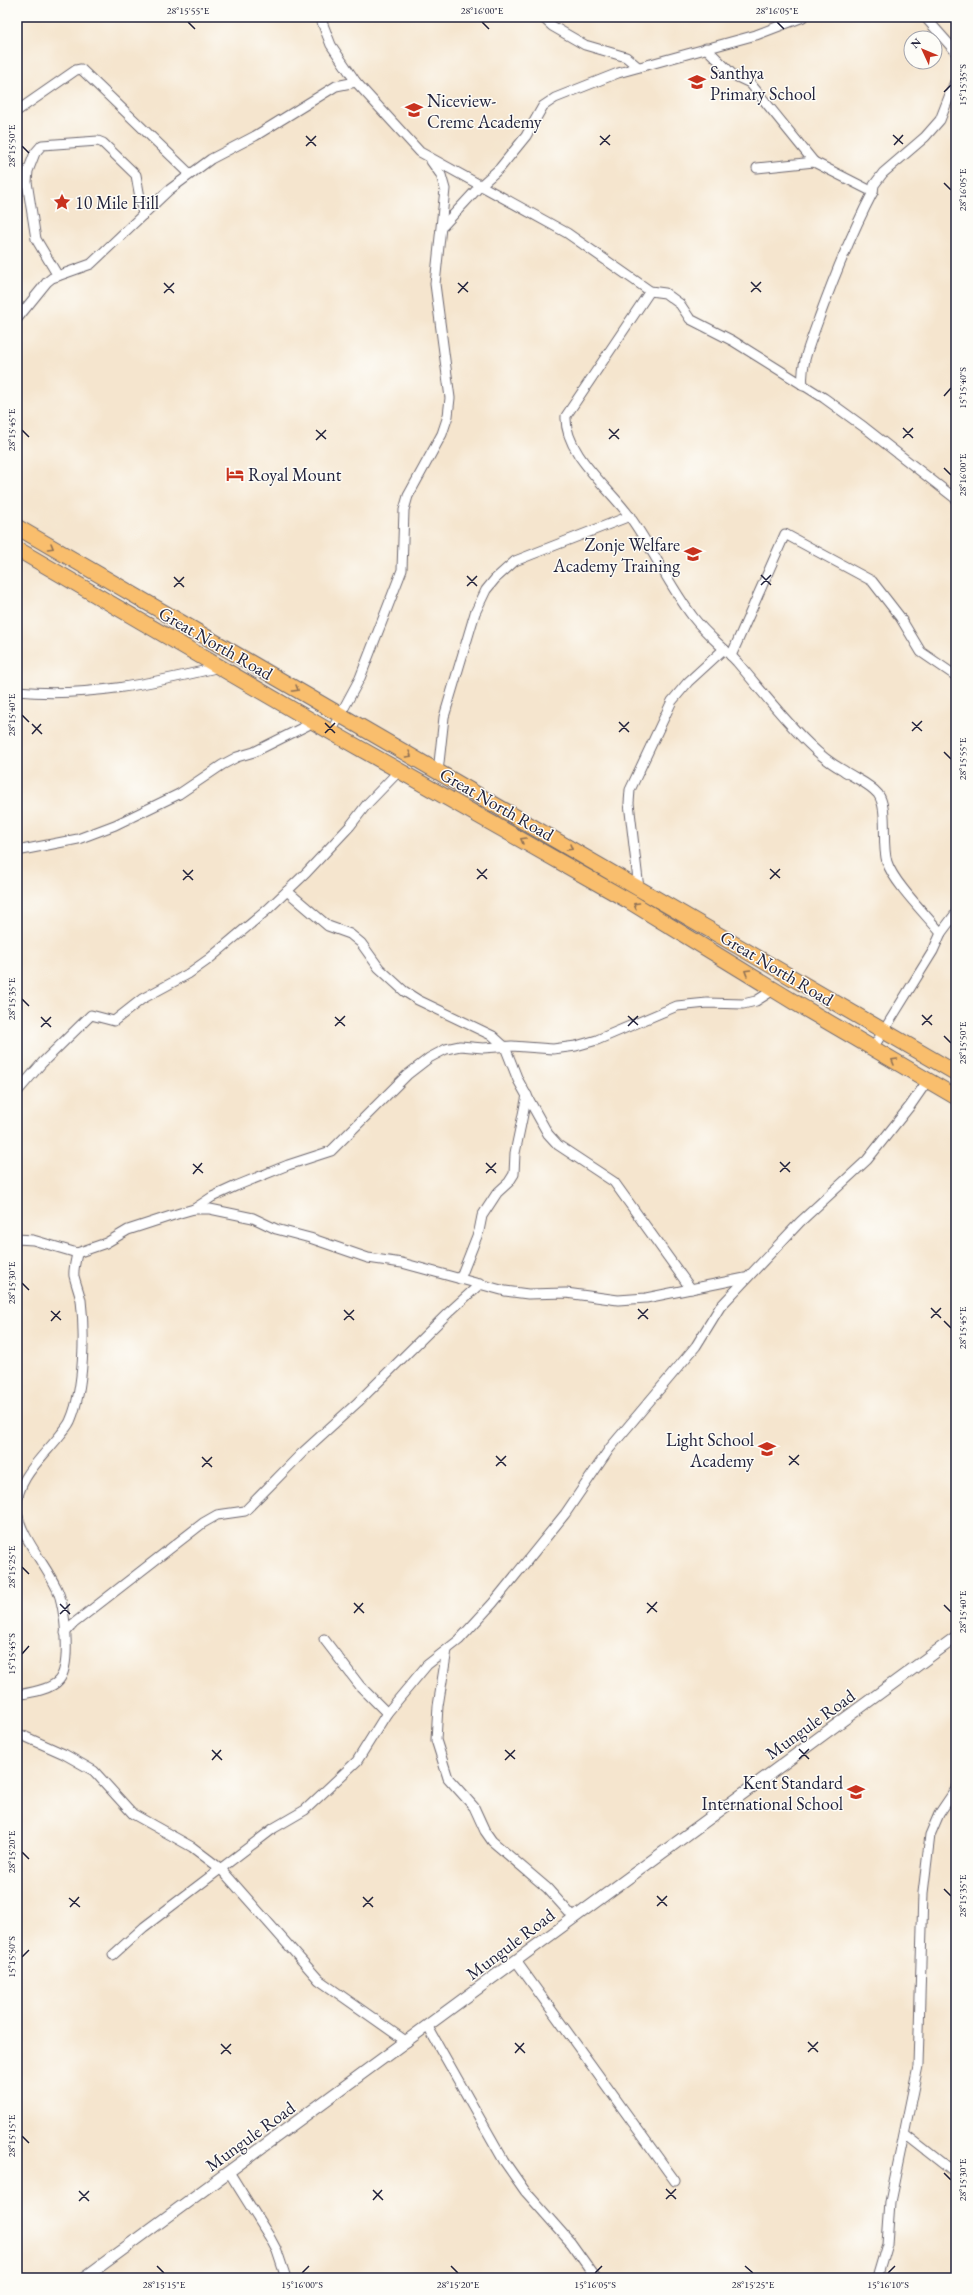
<svg xmlns="http://www.w3.org/2000/svg" width="973" height="2295" viewBox="0 0 973 2295" font-family="'EB Garamond',serif">
<style>
.lines{fill:none;stroke-linecap:round;stroke-linejoin:round}
.minor-casing{stroke:#6c666e;stroke-width:11}
.tertiary-casing{stroke:#6c666e;stroke-width:13}
.trunk-casing{stroke:#6c666e;stroke-width:17}
.minor{stroke:#fff;stroke-width:9}
.tertiary{stroke:#fff;stroke-width:11}
.trunk{stroke:#f9be6d;stroke-width:15}
.oneway{stroke:#8e7054}
.ticks{fill:none;stroke:#22223b;stroke-width:1.5}
.labels{text-anchor:middle;dominant-baseline:central;stroke-width:3;stroke-linejoin:round;paint-order:stroke}
.poi-label{font-size:18px;fill:#22223b;stroke:#fdfcf7;text-anchor:start}
.street-label{font-size:18px;fill:#22223b;stroke:#fdfcf7}
.neatline{fill:none;stroke:#22223b;stroke-width:1.5}
.ticks-label{font-size:10px;text-anchor:middle;fill:#22223b}
</style>
<rect width="100%" height="100%" fill="#fdfcf7"/>
<filter id="ink" filterUnits="userSpaceOnUse"><feTurbulence type="fractalNoise" baseFrequency=".025" numOctaves="2"/><feDisplacementMap in="SourceGraphic" scale="8" xChannelSelector="R" yChannelSelector="G"/><feConvolveMatrix kernelMatrix="1 2 1 2 8 2 1 2 1" color-interpolation-filters="sRGB"/></filter>
<filter id="wash" filterUnits="userSpaceOnUse"><feTurbulence type="fractalNoise" baseFrequency=".012" numOctaves="4" result="noise"/><feDisplacementMap in="SourceGraphic" scale="16" xChannelSelector="R" yChannelSelector="G"/><feGaussianBlur stdDeviation="0.9" result="paint"/><feColorMatrix in="noise" values="0 0 0 0 0 0 0 0 0 0 0 0 0 0 0 0 0 1.4 0 .05"/><feComposite in="paint" operator="in"/></filter>
<g filter="url(#wash)">
<rect width="100%" height="100%" fill="#f5e5ce"/>
</g>
<g filter="url(#ink)">
<g class="lines">
<g class="minor-casing">
<g id="minor">
<path d="M 320,17 L 331,45 L 356,82 L 420,152 L 567,233 L 650,291 L 665,293 L 680,304 L 690,319 L 733,341 L 824,398 L 864,427 L 956,499"/>
<path d="M 542,17 L 552,26 L 585,45 L 626,57 L 638,67"/>
<path d="M 925,17 L 956,52"/>
<path d="M 706,48 L 733,75 L 750,83 L 814,162"/>
<path d="M 17,111 L 76,70 L 81,69 L 190,174"/>
<path d="M 757,168 L 814,162 L 873,192"/>
<path d="M 443,226 L 481,185 L 500,168 L 526,136 L 543,106 L 555,98 L 618,73 L 756,35 L 803,17"/>
<path d="M 58,276 L 36,239 L 27,182 L 28,171 L 35,153 L 42,145 L 98,141 L 103,143 L 136,175 L 143,215"/>
<path d="M 650,291 L 566,416 C 564,454 610,488 630,517 C 653,549 669,586 693,617 C 706,634 723,647 737,662 C 761,690 783,719 809,744 C 819,754 830,763 843,770 C 854,778 869,783 878,794 C 889,809 881,843 887,862 C 893,882 927,916 941,933"/>
<path d="M 17,319 L 47,282 L 52,278 L 91,264 L 169,190 L 211,159 L 255,136 L 336,86 L 356,82"/>
<path d="M 803,386 C 800,363 812,339 819,318 C 835,274 851,234 873,192 L 874,185 L 883,173 L 925,137 L 940,120 L 956,79"/>
<path d="M 731,656 L 785,534 L 872,581 L 900,617 L 921,652 L 956,676"/>
<path d="M 17,691 C 86,698 153,683 220,667"/>
<path d="M 331,732 L 360,678 L 402,570 L 404,510 L 408,496 L 442,434 L 448,416 L 450,398 L 435,284 L 445,189 L 441,175 L 431,161"/>
<path d="M 438,772 L 444,717 L 475,613 L 486,590 L 495,579 L 515,561 L 630,516"/>
<path d="M 17,851 L 78,839 L 115,825 L 179,794 L 222,765 L 237,757 L 254,752 L 314,722"/>
<path d="M 639,889 L 629,803 L 630,790 L 672,701 L 688,682 L 724,649"/>
<path d="M 287,891 L 328,926 L 350,934 L 361,943 L 379,968 L 404,991 L 418,1000 L 493,1036 L 505,1047 L 518,1080 L 548,1134 L 558,1145 L 614,1182 L 691,1289"/>
<path d="M 873,1048 L 933,951 L 941,933 L 956,913"/>
<path d="M 17,1092 L 42,1063 L 91,1015 L 114,1021 L 142,999 L 188,974 L 209,959 L 267,910 L 306,873 L 350,826 L 367,804 L 399,771"/>
<path d="M 194,1209 L 212,1197 L 236,1186 L 288,1165 L 331,1151 L 407,1075 L 429,1058 L 446,1049 L 460,1046 L 483,1048 L 512,1046 L 553,1049 L 576,1046 L 597,1040 L 677,1006 L 707,1003 L 743,1004 L 756,1001 L 775,989"/>
<path d="M 17,1239 L 33,1240 L 77,1253 L 106,1243 L 128,1230 L 180,1213 L 194,1209 L 210,1209 L 253,1218 L 276,1229 L 310,1238 L 368,1258 L 402,1263 L 505,1291 L 528,1294 L 566,1293 L 618,1300 L 646,1298 L 745,1278"/>
<path d="M 460,1279 L 479,1231 L 482,1216 L 497,1193 L 509,1182 L 514,1174 L 515,1153 L 527,1095"/>
<path d="M 65,1633 L 73,1624 L 203,1523 L 217,1515 L 245,1511 L 302,1453 L 358,1402 L 448,1313 L 480,1284"/>
<path d="M 324,1639 L 360,1686 L 387,1713"/>
<path d="M 447,1650 L 438,1706 L 436,1740 L 448,1778 L 474,1807 L 485,1831 L 492,1841 L 547,1888 L 574,1918"/>
<path d="M 17,1695 C 29,1693 51,1690 59,1680 C 72,1665 65,1606 57,1589 C 46,1565 20,1536 17,1511 C 14,1480 44,1456 61,1434 C 64,1430 69,1425 71,1419 C 84,1388 85,1333 81,1300 C 79,1292 76,1284 74,1276 C 73,1269 76,1260 77,1253"/>
<path d="M 17,1733 L 64,1754 L 94,1771 L 133,1814 L 192,1847 L 221,1869 L 319,1980 L 407,2042"/>
<path d="M 113,1955 L 144,1927 L 274,1828 L 305,1810 L 357,1761 L 387,1713 L 427,1665 L 459,1640 L 493,1603 L 565,1514 L 610,1448 L 696,1346 L 720,1307 L 800,1222 L 867,1160 L 910,1106 L 928,1080"/>
<path d="M 516,1961 L 675,2181"/>
<path d="M 428,2027 L 504,2161 L 525,2191 L 571,2243 L 596,2278"/>
<path d="M 905,2134 L 956,2174"/>
<path d="M 229,2172 L 269,2236 L 277,2251 L 286,2278"/>
<path d="M 877,2278 L 887,2244 L 890,2202 L 918,2066 L 923,1893 L 930,1835 L 939,1814 L 956,1789"/>
</g>
</g>
<g class="tertiary-casing">
<path id="tertiary" d="M 84,2278 L 956,1637"/>
</g>
<g class="trunk-casing">
<g id="trunk">
<path d="M 17,527 L 956,1073"/>
<path d="M 17,549 L 331,732 L 629,901 L 794,1002 L 956,1097"/>
</g>
</g>
<use href="#minor" class="minor"/>
<use href="#tertiary" class="tertiary"/>
<use href="#trunk" class="trunk"/>
</g>
<defs><path id="oneway-chevron" d="M-2-3.5L2.5 0L-2 3.5" fill="none" stroke-width="1.6" stroke-linecap="round" stroke-linejoin="round"/></defs>
<g class="oneway">
<use href="#oneway-chevron" transform="translate(51 547) rotate(30)"/>
<use href="#oneway-chevron" transform="translate(296 689) rotate(30)"/>
<use href="#oneway-chevron" transform="translate(409 755) rotate(30)"/>
<use href="#oneway-chevron" transform="translate(523 840) rotate(-150)"/>
<use href="#oneway-chevron" transform="translate(570 848) rotate(30)"/>
<use href="#oneway-chevron" transform="translate(636 905) rotate(-149)"/>
<use href="#oneway-chevron" transform="translate(747 972) rotate(-149)"/>
<use href="#oneway-chevron" transform="translate(894 1061) rotate(-150)"/>
</g>
</g>
<path class="ticks" d="M 188,22 L 195,29M 482,22 L 489,29M 777,22 L 784,29M 944,92 L 951,85M 893,135 L 903,144M 306,136 L 316,146M 600,136 L 610,145M 600,145 L 610,135M 894,145 L 903,135M 22,146 L 29,153M 306,146 L 316,136M 944,183 L 951,190M 751,282 L 761,292M 164,283 L 174,293M 458,283 L 468,292M 751,292 L 761,282M 164,293 L 174,283M 458,293 L 468,282M 944,396 L 951,388M 903,428 L 913,438M 609,429 L 619,439M 22,430 L 29,437M 316,430 L 326,439M 903,438 L 913,428M 609,439 L 619,429M 316,440 L 326,430M 944,468 L 951,475M 761,575 L 771,585M 467,576 L 477,586M 174,577 L 184,587M 761,585 L 771,575M 467,586 L 477,576M 174,587 L 184,577M 22,715 L 29,722M 619,722 L 629,732M 912,722 L 922,731M 325,723 L 335,733M 32,724 L 42,734M 912,731 L 922,721M 619,732 L 629,722M 325,733 L 335,723M 32,734 L 41,724M 944,752 L 951,759M 477,869 L 487,879M 770,869 L 780,878M 183,870 L 193,880M 477,879 L 487,869M 770,879 L 780,869M 183,880 L 193,870M 22,999 L 29,1006M 922,1015 L 932,1025M 628,1016 L 638,1025M 41,1017 L 51,1027M 335,1017 L 345,1026M 922,1025 L 932,1015M 335,1026 L 345,1016M 628,1026 L 638,1016M 41,1027 L 51,1017M 944,1036 L 951,1043M 780,1162 L 790,1172M 486,1163 L 496,1173M 193,1164 L 203,1173M 780,1172 L 790,1162M 486,1173 L 496,1163M 193,1174 L 202,1163M 22,1283 L 29,1290M 931,1308 L 941,1318M 638,1309 L 648,1319M 344,1310 L 354,1320M 51,1311 L 61,1320M 931,1318 L 941,1308M 638,1319 L 648,1309M 344,1320 L 354,1310M 51,1321 L 60,1311M 944,1321 L 951,1328M 496,1456 L 506,1466M 789,1456 L 799,1465M 202,1457 L 212,1467M 789,1465 L 799,1455M 496,1466 L 506,1456M 202,1467 L 212,1457M 22,1567 L 29,1574M 354,1603 L 364,1613M 647,1603 L 657,1612M 60,1604 L 70,1614M 944,1605 L 951,1612M 354,1613 L 363,1603M 647,1613 L 657,1602M 60,1614 L 70,1604M 22,1654 L 29,1646M 799,1749 L 809,1759M 212,1750 L 222,1760M 505,1750 L 515,1759M 799,1759 L 809,1749M 212,1760 L 221,1750M 505,1760 L 515,1750M 22,1852 L 29,1859M 944,1889 L 951,1896M 657,1896 L 667,1906M 363,1897 L 373,1907M 69,1898 L 80,1907M 657,1906 L 667,1896M 70,1907 L 79,1897M 363,1907 L 373,1897M 22,1957 L 29,1950M 808,2042 L 818,2052M 515,2043 L 525,2053M 221,2044 L 231,2054M 808,2052 L 818,2042M 515,2053 L 524,2043M 221,2054 L 231,2044M 22,2136 L 29,2143M 944,2173 L 951,2180M 666,2189 L 676,2199M 373,2190 L 383,2200M 79,2191 L 89,2201M 666,2199 L 676,2189M 373,2200 L 382,2190M 79,2201 L 89,2191M 157,2266 L 164,2273M 451,2266 L 458,2273M 745,2266 L 753,2273M 302,2273 L 309,2266M 595,2273 L 602,2266M 888,2273 L 895,2266"/>
<defs>
<g id="school-bare" transform="scale(1.38)"><path d="M0-5L7-2L0 1L-7-2ZM-4 1L0 2.5L4 1V4Q0 6-4 4Z" fill="#c8321e" stroke="#fdfcf7" stroke-width="2.5" paint-order="stroke"/></g>
<g id="sight-bare" transform="scale(1.38)"><path d="M0-6L1.8-2.2L6-1.7L2.9 1.2L3.7 5.4L0 3.3L-3.7 5.4L-2.9 1.2L-6-1.7L-1.8-2.2Z" fill="#c8321e" stroke="#fdfcf7" stroke-width="2.5" paint-order="stroke"/></g>
<g id="hotel-bare" transform="scale(1.38)"><path d="M-6-4.5h1.5V1H6V5H4.5V3h-9V5H-6ZM-4 0a1.8 1.8 0 1 1 3.6 0ZM.5 0V-2.5h3Q6-2.5 6 0Z" fill="#c8321e" stroke="#fdfcf7" stroke-width="2.5" paint-order="stroke"/></g>
</defs>
<g fill-rule="evenodd">
<use href="#school-bare" x="697" y="82"/>
<use href="#school-bare" x="414" y="110"/>
<use href="#sight-bare" x="62" y="202"/>
<use href="#hotel-bare" x="235" y="474"/>
<use href="#school-bare" x="693" y="554"/>
<use href="#school-bare" x="767" y="1449"/>
<use href="#school-bare" x="856" y="1792"/>
</g>
<g class="labels">
<g class="poi-label">
<text x="710" y="72">Santhya<tspan x="710" dy="21">Primary School</tspan></text>
<text x="427" y="100">Niceview-<tspan x="427" dy="21">Cremc Academy</tspan></text>
<text x="75" y="202">10 Mile Hill</text>
<text x="248" y="474">Royal Mount</text>
<text x="680" y="544" text-anchor="end">Zonje Welfare<tspan x="680" dy="21">Academy Training</tspan></text>
<text x="754" y="1439" text-anchor="end">Light School<tspan x="754" dy="21">Academy</tspan></text>
<text x="843" y="1782" text-anchor="end">Kent Standard<tspan x="843" dy="21">International School</tspan></text>
</g>
<g class="street-label">
<text transform="translate(216 643) rotate(30)">Great North Road</text>
<text transform="translate(497 804) rotate(30)">Great North Road</text>
<text transform="translate(777 968) rotate(31)">Great North Road</text>
<text transform="translate(810 1724) rotate(-36)">Mungule Road</text>
<text transform="translate(510 1944) rotate(-37)">Mungule Road</text>
<text transform="translate(250 2136) rotate(-36)">Mungule Road</text>
</g>
</g>
<rect width="973" height="2295" fill="none" stroke="#fdfcf7" stroke-width="44"/>
<g transform="translate(923 50) rotate(314)"><circle r="19" fill="#fdfcf7" stroke="#a5a5ac"/>
<path d="M0-3L7 15L0 10L-7 15Z" fill="#c8321e"/>
<text y="-6" font-size="11" font-weight="bold" text-anchor="middle" fill="#22223b">N</text>
</g>
<rect x="22" y="22" width="929" height="2251" class="neatline"/>
<g class="ticks-label">
<text x="188" y="14">28°15'55"E</text>
<text x="482" y="14">28°16'00"E</text>
<text x="777" y="14">28°16'05"E</text>
<text transform="translate(962 85) rotate(-90)" y="4">15°15'35"S</text>
<text transform="translate(11 146) rotate(-90)" y="4">28°15'50"E</text>
<text transform="translate(962 190) rotate(-90)" y="4">28°16'05"E</text>
<text transform="translate(962 388) rotate(-90)" y="4">15°15'40"S</text>
<text transform="translate(11 430) rotate(-90)" y="4">28°15'45"E</text>
<text transform="translate(962 475) rotate(-90)" y="4">28°16'00"E</text>
<text transform="translate(11 715) rotate(-90)" y="4">28°15'40"E</text>
<text transform="translate(962 759) rotate(-90)" y="4">28°15'55"E</text>
<text transform="translate(11 999) rotate(-90)" y="4">28°15'35"E</text>
<text transform="translate(962 1043) rotate(-90)" y="4">28°15'50"E</text>
<text transform="translate(11 1283) rotate(-90)" y="4">28°15'30"E</text>
<text transform="translate(962 1328) rotate(-90)" y="4">28°15'45"E</text>
<text transform="translate(11 1567) rotate(-90)" y="4">28°15'25"E</text>
<text transform="translate(962 1612) rotate(-90)" y="4">28°15'40"E</text>
<text transform="translate(11 1654) rotate(-90)" y="4">15°15'45"S</text>
<text transform="translate(11 1852) rotate(-90)" y="4">28°15'20"E</text>
<text transform="translate(962 1896) rotate(-90)" y="4">28°15'35"E</text>
<text transform="translate(11 1957) rotate(-90)" y="4">15°15'50"S</text>
<text transform="translate(11 2136) rotate(-90)" y="4">28°15'15"E</text>
<text transform="translate(962 2180) rotate(-90)" y="4">28°15'30"E</text>
<text x="164" y="2288">28°15'15"E</text>
<text x="302" y="2288">15°16'00"S</text>
<text x="458" y="2288">28°15'20"E</text>
<text x="595" y="2288">15°16'05"S</text>
<text x="753" y="2288">28°15'25"E</text>
<text x="888" y="2288">15°16'10"S</text>
</g>
</svg>
